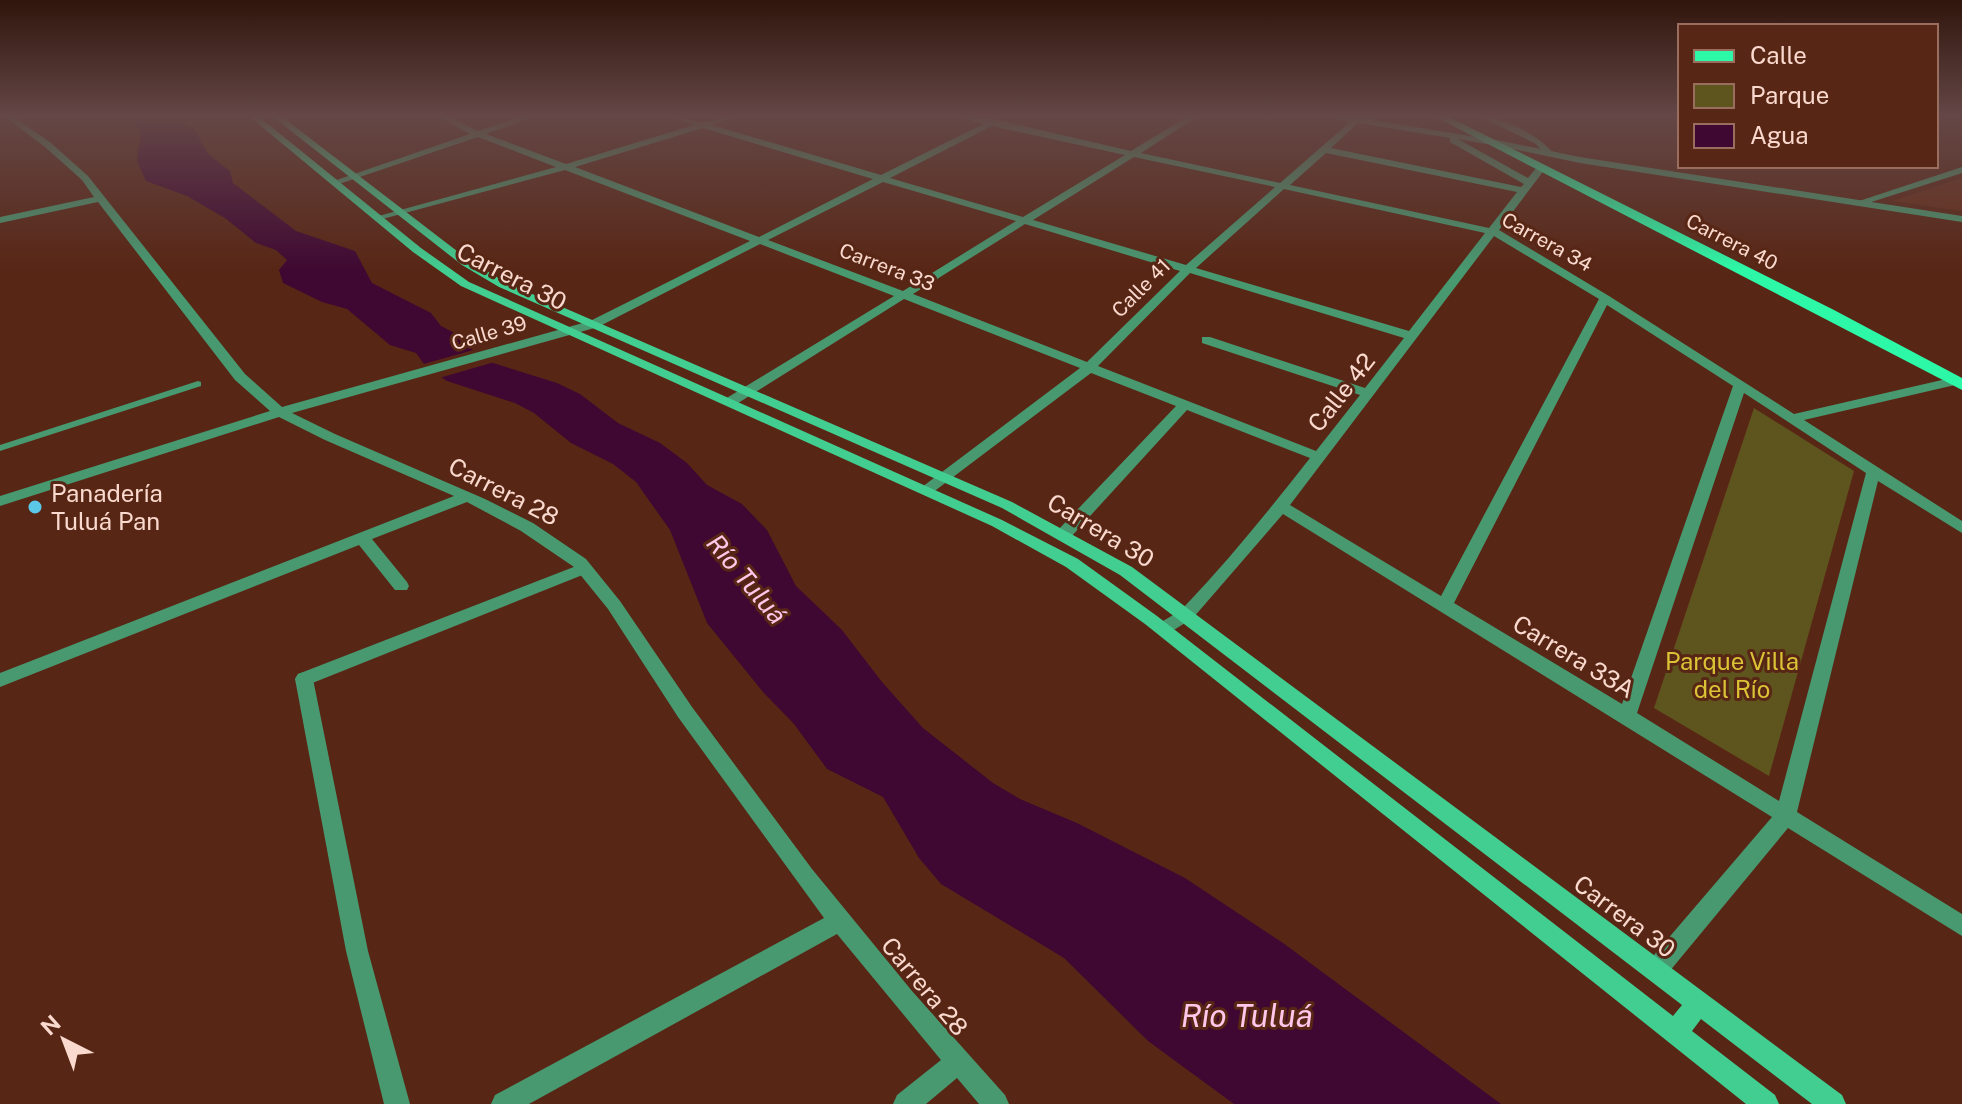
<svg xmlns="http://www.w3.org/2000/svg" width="1962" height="1104" viewBox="0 0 1962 1104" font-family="'Public Sans',sans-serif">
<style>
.built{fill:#662d18}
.green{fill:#5e541d}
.water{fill:#3f0832}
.pier{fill:#582615}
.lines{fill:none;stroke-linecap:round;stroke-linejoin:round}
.service{fill:#489870;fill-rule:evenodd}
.pedestrian{fill:#489870;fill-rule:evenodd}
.minor{fill:#489870;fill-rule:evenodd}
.tertiary{fill:#489870;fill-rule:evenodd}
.secondary{fill:#41ce90;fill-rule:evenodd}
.primary{fill:#2df8a7;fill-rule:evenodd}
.poi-dot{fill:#5bc8e7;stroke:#582615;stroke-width:3}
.labels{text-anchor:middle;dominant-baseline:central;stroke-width:6;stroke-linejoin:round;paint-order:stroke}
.far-street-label{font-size:20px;fill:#fad9ce;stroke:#582615}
.street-label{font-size:24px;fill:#fad9ce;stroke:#582615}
.poi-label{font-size:24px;fill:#fad9ce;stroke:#582615;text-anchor:start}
.park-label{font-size:24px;fill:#dac336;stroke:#582615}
.water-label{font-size:26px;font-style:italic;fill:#ffc8eb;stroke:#582615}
.near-water-label{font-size:32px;font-style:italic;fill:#ffc8eb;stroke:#582615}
</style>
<rect width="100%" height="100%" fill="#582615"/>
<path class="built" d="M 1962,178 L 1962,211 L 1893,201 Z"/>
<path class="green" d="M 1754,408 L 1854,471 L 1769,776 L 1654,708 Z"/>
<path class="water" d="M 126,116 L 184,116 L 184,125 L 195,130 L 208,154 L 230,171 L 233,183 L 296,231 L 355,251 L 372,283 L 431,313 L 441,326 L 462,337 L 475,353 L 490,362 L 557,383 L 580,394 L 618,423 L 660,443 L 687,463 L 707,485 L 742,504 L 767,530 L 796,586 L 842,630 L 882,682 L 923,728 L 993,783 L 1020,799 L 1077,823 L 1185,878 L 1283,943 L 1501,1104 L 1234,1104 L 1148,1041 L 1064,958 L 941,884 L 919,858 L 883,797 L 827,769 L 794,724 L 763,692 L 707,623 L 670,530 L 636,482 L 613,464 L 571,443 L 534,413 L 515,403 L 447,381 L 427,368 L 416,353 L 390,345 L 347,309 L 322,302 L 283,283 L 279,270 L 287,260 L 276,250 L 256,243 L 225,218 L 187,196 L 146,181 L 137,161 L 141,131 Z"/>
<path class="pier" d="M 477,349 L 498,361 L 436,379 L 420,365 Z"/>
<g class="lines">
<path class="service" d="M 198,381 L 201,382 L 201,386 L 0,451 L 0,445 Z"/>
<path class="pedestrian" d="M 584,563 L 592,568 L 590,572 L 310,684 L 298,684 L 295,679 L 298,674 Z"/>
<g class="minor">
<path d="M 4,116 L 13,116 L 51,143 L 88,176 L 245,374 L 282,407 L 590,321 L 750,241 L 565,170 L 375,221 L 375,217 L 556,167 L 478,137 L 339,184 L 331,182 L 470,134 L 437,116 L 448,116 L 478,131 L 523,116 L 535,116 L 486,134 L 566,164 L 694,125 L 668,116 C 680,116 691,122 703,122 C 714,122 725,116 737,116 L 712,125 L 881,175 L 983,124 L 955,116 L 993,119 L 1131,151 L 1188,116 L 1198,116 L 1141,153 L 1280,183 L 1350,122 L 1325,116 L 1385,116 L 1372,120 L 1489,139 L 1491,141 L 1486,144 L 1458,139 L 1528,178 L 1537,167 L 1545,169 L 1499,230 L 1609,296 L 1794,414 L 1955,377 L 1962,381 L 1955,385 L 1804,420 L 1962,521 L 1962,533 L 1878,481 L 1797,812 L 1962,914 L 1962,936 L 1788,828 L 1664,978 L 1656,981 L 1648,978 L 1644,970 L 1648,962 L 1772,817 L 1283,514 L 1193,618 L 1169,633 L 1157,633 L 1154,629 C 1162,619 1175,616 1184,607 C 1229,560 1270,509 1310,458 L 1187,410 L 1070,538 L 1058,538 L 1056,534 L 1058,530 L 1176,406 L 1091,373 L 932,493 L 922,493 L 920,490 L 922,487 L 1080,368 L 904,299 L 735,405 L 725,405 L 725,399 L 894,296 L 760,244 L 598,327 L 292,413 L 335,434 L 485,499 L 533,523 L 586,559 L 620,601 L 692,707 L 812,869 L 912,991 L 1005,1095 L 1009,1104 L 979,1104 L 957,1078 L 926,1104 L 893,1104 L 897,1095 L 941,1060 L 837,934 L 529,1104 L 491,1104 L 495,1095 L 824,918 L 678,717 L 608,609 L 574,567 L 521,531 L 467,502 L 372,539 L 407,582 L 409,586 L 407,590 L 395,590 L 359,545 L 0,687 L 0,673 L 454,496 L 325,440 L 279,417 L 0,506 L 0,496 L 270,411 L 235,380 L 98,202 L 0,223 L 0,217 L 94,197 L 82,180 L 45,147 ZM 1358,123 L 1450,138 L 1450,142 L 1524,184 L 1521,187 L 1331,148 ZM 992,126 L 1125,155 L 1023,217 L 890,178 ZM 703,128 L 873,179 L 759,237 L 575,167 ZM 1326,153 L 1517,192 L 1489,228 L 1290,185 ZM 1134,157 L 1275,187 L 1186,265 L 1033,220 ZM 883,182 L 1016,221 L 903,291 L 768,240 ZM 1284,189 L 1485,233 L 1409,331 L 1196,268 ZM 1025,224 L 1180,271 L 1087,362 L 913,294 ZM 1494,236 L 1599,299 L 1441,596 L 1290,505 ZM 1190,273 L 1404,338 L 1365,388 L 1210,337 L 1202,337 L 1202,343 L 1360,395 L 1316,451 L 1098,366 ZM 1607,305 L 1733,386 L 1622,704 L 1454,603 ZM 1744,393 L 1866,473 L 1779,801 L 1637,713 Z"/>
<path d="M 1479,116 C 1502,116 1540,136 1554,154 L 1546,156 L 1536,144 Z"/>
<path d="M 1962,167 L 1962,173 L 1862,205 L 1853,203 Z"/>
<path d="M 304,672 L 310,674 L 313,679 L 368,951 L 410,1104 L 384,1104 L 346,951 L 295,679 L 298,674 Z"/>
</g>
<path class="tertiary" d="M 1487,138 L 1580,157 L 1962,216 L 1962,222 L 1580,163 L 1484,143 L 1482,141 Z"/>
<path class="secondary" d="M 249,116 L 258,116 L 421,248 L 469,282 L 1002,520 L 1078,559 L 1157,616 L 1673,1016 L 1682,1005 L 1120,575 L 1002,508 L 499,287 L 462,265 L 272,116 L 281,116 L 470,261 L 507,283 L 1012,502 L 1132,567 L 1842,1095 L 1846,1104 L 1812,1104 L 1701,1019 L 1692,1031 L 1775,1095 L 1779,1104 L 1746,1104 L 1145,624 L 1066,567 L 992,526 L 461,286 L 413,252 Z"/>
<path class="primary" d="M 1434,116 L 1447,116 L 1834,310 L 1962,378 L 1962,390 Z"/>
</g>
<linearGradient id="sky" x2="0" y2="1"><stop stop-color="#30150c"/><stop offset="0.43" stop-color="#644746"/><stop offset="1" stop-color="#644746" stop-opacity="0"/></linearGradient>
<rect width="1962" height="270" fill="url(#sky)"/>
<circle class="poi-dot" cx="35" cy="507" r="8"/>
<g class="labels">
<g class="far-street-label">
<text transform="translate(1547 242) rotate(29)">Carrera 34</text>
<text transform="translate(1732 242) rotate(27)">Carrera 40</text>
<text transform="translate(887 267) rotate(21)">Carrera 33</text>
<text transform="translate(1141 288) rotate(-45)">Calle 41</text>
<text transform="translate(489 333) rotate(-16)">Calle 39</text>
</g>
<g class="street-label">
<text transform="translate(512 276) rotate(27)">Carrera 30</text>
<text transform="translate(1341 392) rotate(-52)">Calle 42</text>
<text transform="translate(504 491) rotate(27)">Carrera 28</text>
<text transform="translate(1101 530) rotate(31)">Carrera 30</text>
<text transform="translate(1574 656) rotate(31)">Carrera 33A</text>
<text transform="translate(1625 916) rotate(37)">Carrera 30</text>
<text transform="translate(925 986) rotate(50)">Carrera 28</text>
</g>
<g class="poi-label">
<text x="51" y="493">Panadería<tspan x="51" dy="28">Tuluá Pan</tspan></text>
</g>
<g class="park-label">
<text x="1732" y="661">Parque Villa<tspan x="1732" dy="28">del Río</tspan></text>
</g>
<g class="water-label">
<text transform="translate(747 579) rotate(50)">Río Tuluá</text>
</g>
<g class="near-water-label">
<text x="1247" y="1015">Río Tuluá</text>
</g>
</g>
<rect x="1678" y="24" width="260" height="144" fill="#582615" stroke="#996e5f" stroke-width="2"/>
<rect x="1694" y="50" width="40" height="12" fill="#2df8a7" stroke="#996e5f" stroke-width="2"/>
<text x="1750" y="64" font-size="24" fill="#fad9ce">Calle</text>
<rect x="1694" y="84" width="40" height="24" fill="#5e541d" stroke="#996e5f" stroke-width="2"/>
<text x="1750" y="104" font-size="24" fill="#fad9ce">Parque</text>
<rect x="1694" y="124" width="40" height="24" fill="#3f0832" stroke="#996e5f" stroke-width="2"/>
<text x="1750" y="144" font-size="24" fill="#fad9ce">Agua</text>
<g transform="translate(64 1040) rotate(318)" stroke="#582615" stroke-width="6" paint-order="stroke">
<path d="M0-6L14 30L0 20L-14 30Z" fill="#fad9ce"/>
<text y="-12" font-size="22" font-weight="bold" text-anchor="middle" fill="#fad9ce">N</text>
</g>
</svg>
